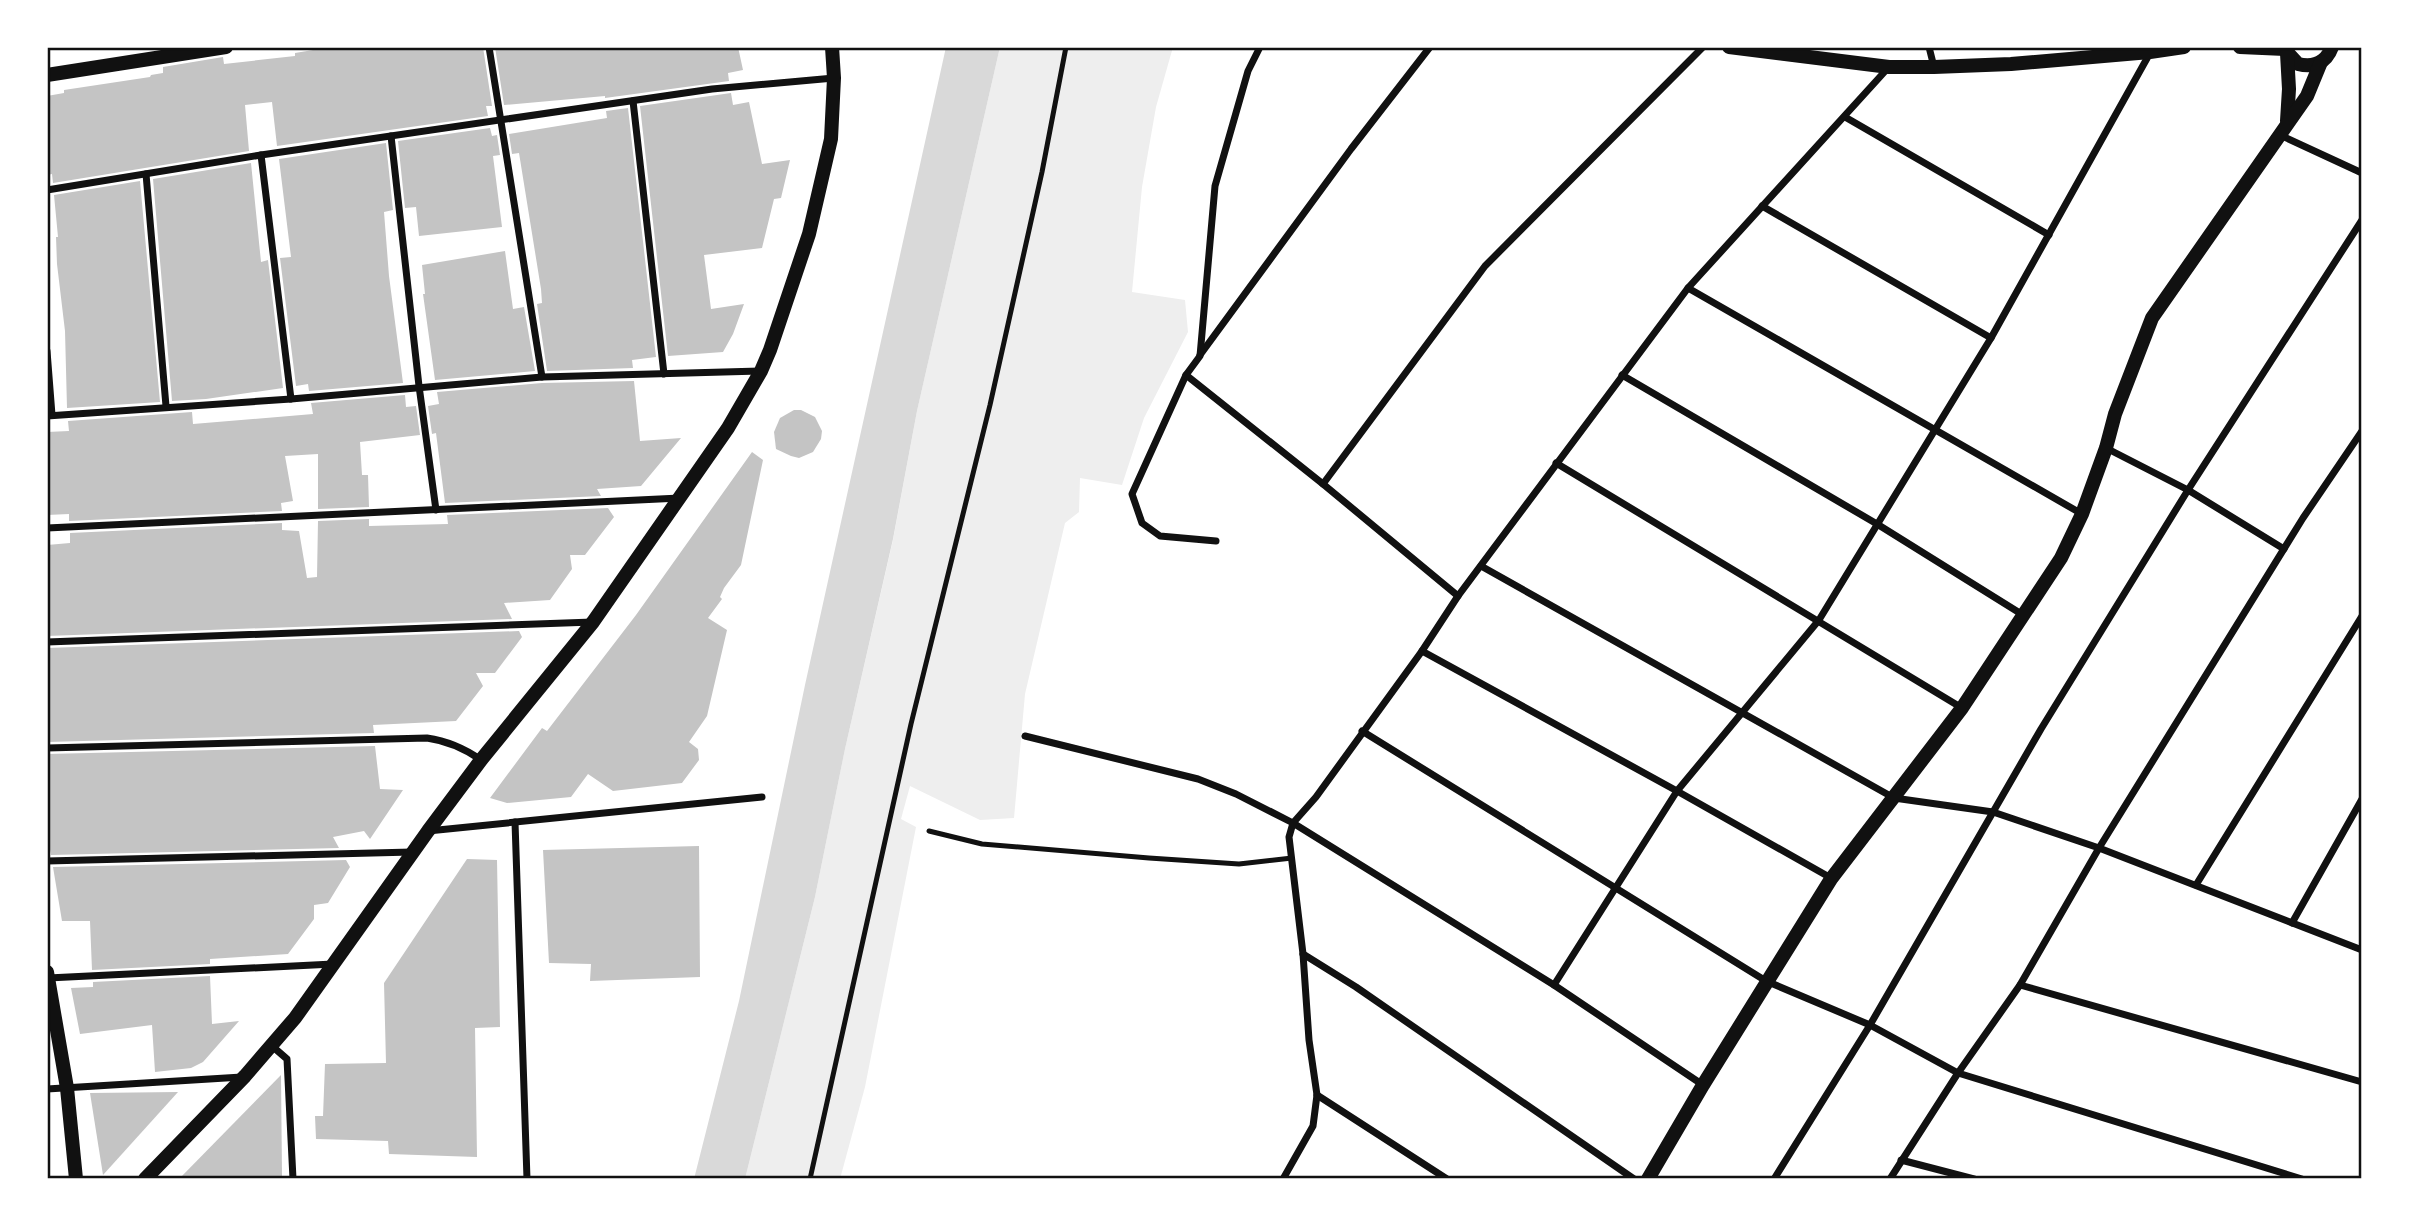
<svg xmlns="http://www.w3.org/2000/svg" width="2409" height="1226" viewBox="0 0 2409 1226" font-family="'Fira Sans Condensed',sans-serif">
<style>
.green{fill:#eee}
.water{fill:#d9d9d9}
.building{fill:#c4c4c4}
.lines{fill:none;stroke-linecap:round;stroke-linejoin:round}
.service{stroke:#111;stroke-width:5}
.minor{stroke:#111;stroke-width:7}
.secondary{stroke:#111;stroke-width:14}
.neatline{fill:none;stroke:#111;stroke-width:2.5}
</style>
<rect width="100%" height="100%" fill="#fff"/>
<path class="green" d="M 1000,47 L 1173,47 L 1156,107 L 1142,187 L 1132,292 L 1185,300 L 1188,332 L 1144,418 L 1122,485 L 1080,478 L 1079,512 L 1065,523 L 1025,694 L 1014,818 L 980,820 L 910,786 L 901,819 L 916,827 L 865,1087 L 840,1179 L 745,1179 L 815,897 L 845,749 L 893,540 L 917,411 Z"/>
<path class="water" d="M 946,47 L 1000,47 L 917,411 L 893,539 L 845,749 L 815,897 L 745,1179 L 694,1179 L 739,1001 L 805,685 Z"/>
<g class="building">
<path d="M 331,47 L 483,47 L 492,106 L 486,106 L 488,116 L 277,146 L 272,102 L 245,105 L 249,151 L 53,183 L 52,174 L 47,175 L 47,96 L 64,93 L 64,90 L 150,77 L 151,75 L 163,73 L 163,67 L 223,57 L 224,64 L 295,56 L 295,53 Z"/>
<path d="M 495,47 L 738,47 L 743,70 L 728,73 L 729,81 L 605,98 L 605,96 L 504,105 Z"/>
<path d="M 731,93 L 733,105 L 749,102 L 762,164 L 790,160 L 781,198 L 774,199 L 762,248 L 704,255 L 711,309 L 744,304 L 733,334 L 723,352 L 668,356 L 640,106 Z"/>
<path d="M 628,108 L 656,357 L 632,360 L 633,368 L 547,371 L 537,304 L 542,303 L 541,289 L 519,153 L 512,154 L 509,134 L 607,118 L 606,111 Z"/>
<path d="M 490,128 L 492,136 L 497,135 L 500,155 L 493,156 L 502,227 L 419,236 L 416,207 L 405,208 L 398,141 Z"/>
<path d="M 386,143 L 393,210 L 384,212 L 389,276 L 403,383 L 309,391 L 308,384 L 296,386 L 280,258 L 291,257 L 279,159 Z"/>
<path d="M 251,163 L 261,262 L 268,260 L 283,388 L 206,399 L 172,401 L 153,179 Z"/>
<path d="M 140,181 L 160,402 L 67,408 L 65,331 L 57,264 L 56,237 L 58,237 L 54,195 Z"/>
<path d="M 505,251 L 513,309 L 524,307 L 535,371 L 435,380 L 423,294 L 425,294 L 422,265 Z"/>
<path d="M 634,381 L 640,441 L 681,438 L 641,486 L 597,489 L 601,496 L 445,503 L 436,433 L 432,434 L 428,406 L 439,404 L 437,392 L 542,383 Z"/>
<path d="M 405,395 L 406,407 L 416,406 L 420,435 L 360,442 L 362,475 L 368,475 L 369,507 L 318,509 L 318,454 L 285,456 L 293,501 L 281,503 L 282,511 L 69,521 L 69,514 L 47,515 L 47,432 L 69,431 L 68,421 L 192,412 L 193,424 L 313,414 L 311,403 Z"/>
<path d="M 794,410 L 801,410 L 815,417 L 822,431 L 821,439 L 813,452 L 799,458 L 791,456 L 776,449 L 774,432 L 780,418 Z"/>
<path d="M 752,452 L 763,460 L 741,565 L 724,588 L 720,597 L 722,599 L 708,618 L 727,630 L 707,716 L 689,742 L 698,749 L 699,760 L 682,783 L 613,791 L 588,774 L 571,797 L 507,803 L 490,798 L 542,728 L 547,731 L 636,615 Z"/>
<path d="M 608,508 L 614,517 L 585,555 L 570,555 L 572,569 L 550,600 L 504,603 L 512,619 L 47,636 L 47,545 L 70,543 L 70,533 L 282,523 L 282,530 L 299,531 L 307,578 L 317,577 L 318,521 L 369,519 L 369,526 L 448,524 L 447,515 Z"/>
<path d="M 519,631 L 522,637 L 495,673 L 476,673 L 483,686 L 456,721 L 373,725 L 374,733 L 47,742 L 47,648 Z"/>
<path d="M 375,746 L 380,789 L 403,790 L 370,839 L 364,831 L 333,837 L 339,848 L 51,855 L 47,833 L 47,754 Z"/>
<path d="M 699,846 L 700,977 L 590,981 L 591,964 L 549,963 L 543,850 Z"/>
<path d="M 467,859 L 497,860 L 500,1027 L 475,1028 L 477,1157 L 389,1154 L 388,1141 L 316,1139 L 315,1116 L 323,1116 L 325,1064 L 386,1063 L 384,983 Z"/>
<path d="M 346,860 L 350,867 L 328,903 L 314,905 L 314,919 L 288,954 L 210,959 L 210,964 L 92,970 L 90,921 L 62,921 L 53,867 Z"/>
<path d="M 210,976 L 212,1024 L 239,1021 L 203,1062 L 191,1068 L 155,1072 L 152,1025 L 80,1034 L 71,988 L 93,987 L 93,982 Z"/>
<path d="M 281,1075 L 282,1177 L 179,1179 Z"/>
<path d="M 178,1092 L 103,1175 L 90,1093 Z"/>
</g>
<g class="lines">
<g class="service">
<path d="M 929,831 L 982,844 L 1149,858 L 1239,864 L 1292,858"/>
<path d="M 810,1179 L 911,724 L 990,405 L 1042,172 L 1066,47"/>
</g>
<g class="minor">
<path d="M 489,47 L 542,377"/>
<path d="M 1929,47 L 1934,67"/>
<path d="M 633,101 L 664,374"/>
<path d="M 1845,117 L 2049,235"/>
<path d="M 2280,135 L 2362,173"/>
<path d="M 391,136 L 419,386 L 436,510"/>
<path d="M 261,155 L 291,399"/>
<path d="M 146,174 L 166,406"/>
<path d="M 47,190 L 261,155 L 712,89 L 834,78"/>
<path d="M 1762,206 L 1991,338"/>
<path d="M 1688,288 L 2082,514"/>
<path d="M 47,351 L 52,415"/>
<path d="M 1200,355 L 1351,149 L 1430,47"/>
<path d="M 1186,375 L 1323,484 L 1458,596"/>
<path d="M 1622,375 L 1877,524 L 2023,615"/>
<path d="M 47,416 L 291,399 L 542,377 L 760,371"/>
<path d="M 2106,448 L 2188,490 L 2284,549"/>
<path d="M 1556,463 L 1962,708"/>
<path d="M 1323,484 L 1485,266 L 1703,47"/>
<path d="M 47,528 L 680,498"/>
<path d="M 1216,541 L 1160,536 L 1142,523 L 1132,494 L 1186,375 L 1200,356 L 1215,186 L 1248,71 L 1260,47"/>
<path d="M 1481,566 L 1894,798 L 1993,812 L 2099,848 L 2362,950"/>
<path d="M 47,642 L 593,622"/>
<path d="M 1422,651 L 1677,791 L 1831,878"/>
<path d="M 1362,731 L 1766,981 L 1870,1025 L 1958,1073 L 2302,1179"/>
<path d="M 1025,736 L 1198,779 L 1236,794 L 1293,823 L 1554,985 L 1677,791 L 1819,620 L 1991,338 L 2150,53"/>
<path d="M 47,748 L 427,738 C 448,741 464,748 481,760"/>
<path d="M 515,822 L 527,1179"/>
<path d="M 428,831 L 762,797"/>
<path d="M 47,861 L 412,852"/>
<path d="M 2196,885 L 2362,616"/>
<path d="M 2292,923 L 2362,799"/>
<path d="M 1303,954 L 1356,987 L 1634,1179"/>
<path d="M 48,978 L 333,964"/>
<path d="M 1554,985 L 1703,1085"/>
<path d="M 2020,985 L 2362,1082"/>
<path d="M 272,1046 L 287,1059 L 293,1179"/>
<path d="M 47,1089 L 242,1077"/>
<path d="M 1317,1095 L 1447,1179"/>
<path d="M 1901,1160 L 1974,1179"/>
<path d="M 1283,1179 L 1313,1126 L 1317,1095 L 1309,1040 L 1303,954 L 1289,837 L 1293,823 L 1316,797 L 1422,651 L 1458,596 L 1688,288 L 1888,68"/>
<path d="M 1774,1179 L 1870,1025 L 2041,729 L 2188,490 L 2362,220"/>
<path d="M 1890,1179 L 1958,1073 L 2020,985 L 2099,848 L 2303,518 L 2362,431"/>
</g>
<g class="secondary">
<path d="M 1729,47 L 1889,67 L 1934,67 L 2011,64 L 2150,52 L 2184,47"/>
<path d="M 2240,47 L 2285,49"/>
<path d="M 2286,51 L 2298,64 C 2314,68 2326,63 2332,47"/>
<path d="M 2287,53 L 2289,89 L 2287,121"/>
<path d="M 47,75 L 226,47"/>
<path d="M 47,972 L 67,1088 L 76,1179"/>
<path d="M 145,1179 L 245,1076 L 295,1018 L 428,831 L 481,760 L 593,622 L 728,428 L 761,371 L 770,350 L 809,234 L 831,139 L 834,78 L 832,47"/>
<path d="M 1648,1179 L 1703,1085 L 1831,879 L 1962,708 L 2061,558 L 2082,514 L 2106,448 L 2115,414 L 2152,318 L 2307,96 L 2321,62"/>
</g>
</g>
<rect width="2409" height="1226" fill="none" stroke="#ffffff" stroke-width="98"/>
<rect x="49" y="49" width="2311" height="1128" class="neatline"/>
</svg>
